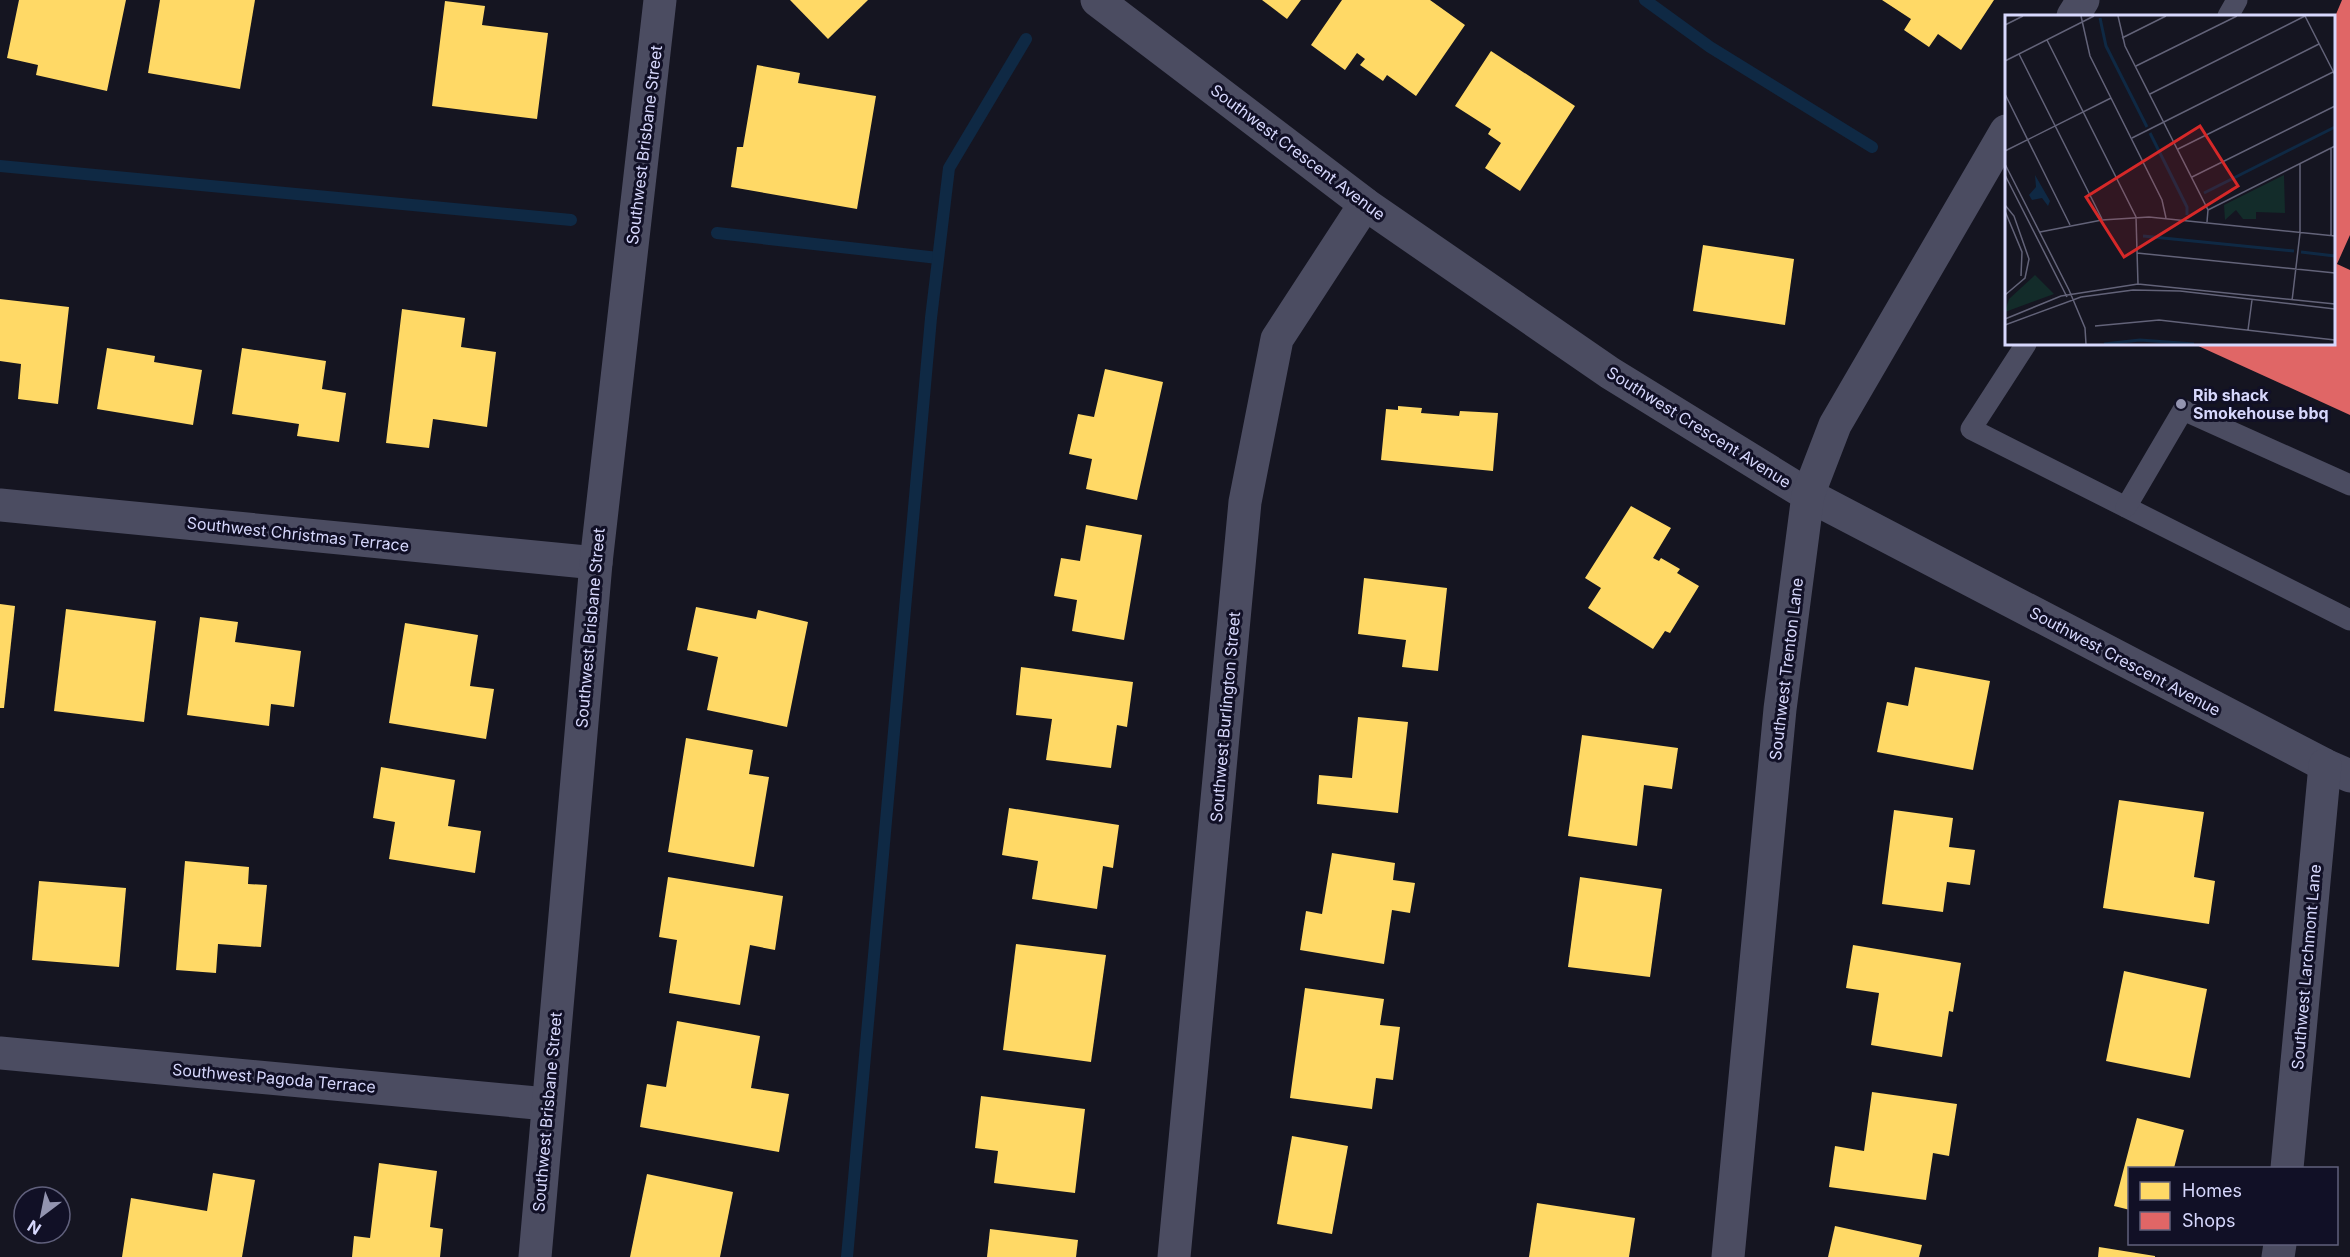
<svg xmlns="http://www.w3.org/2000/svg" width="2350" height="1257" viewBox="0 0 2350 1257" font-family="Inter,sans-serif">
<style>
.homes{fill:#ffd966}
.shops{fill:#e06666}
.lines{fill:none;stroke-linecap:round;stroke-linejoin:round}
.stream{stroke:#0f2944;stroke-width:12}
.service{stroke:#4b4c61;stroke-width:21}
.minor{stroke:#4b4c61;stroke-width:33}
.poi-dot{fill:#9394b0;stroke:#111026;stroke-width:2}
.labels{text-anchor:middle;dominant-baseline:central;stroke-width:6;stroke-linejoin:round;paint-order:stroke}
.street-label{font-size:16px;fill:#d7d8fd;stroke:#111026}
.poi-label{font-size:16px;font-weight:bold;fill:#d7d8fd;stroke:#111026;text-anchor:start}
.inset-river{fill:none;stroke:#0f2944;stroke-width:3}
.inset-road{fill:none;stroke:#636379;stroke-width:1.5}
.view{fill:#d62828;fill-opacity:0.15;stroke:#d62828;stroke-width:3}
.inset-edge{fill:none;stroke:#d7d8fd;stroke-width:3}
</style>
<rect width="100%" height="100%" fill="#151521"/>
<g class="homes">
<path d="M 19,0 L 126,0 L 107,91 L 36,75 L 38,65 L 7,58 Z"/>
<path d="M 160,0 L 255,0 L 240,89 L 148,73 Z"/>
<path d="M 790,0 L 868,0 L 828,39 Z"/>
<path d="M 1262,0 L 1301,0 L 1287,19 Z"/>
<path d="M 1342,0 L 1430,0 L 1465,25 L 1416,96 L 1387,75 L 1383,81 L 1360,65 L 1365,59 L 1357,53 L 1345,70 L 1311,45 Z"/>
<path d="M 1882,0 L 1994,0 L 1961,50 L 1938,34 L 1929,47 L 1904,30 L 1911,19 Z"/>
<path d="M 445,1 L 485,6 L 482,25 L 548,33 L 537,119 L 432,106 Z"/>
<path d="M 1491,51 L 1575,106 L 1520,191 L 1485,168 L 1501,143 L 1488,134 L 1491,129 L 1455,106 Z"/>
<path d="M 757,65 L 800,73 L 798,83 L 876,96 L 857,209 L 731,187 L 737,147 L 743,147 Z"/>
<path d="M 1703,245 L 1794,259 L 1785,325 L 1693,311 Z"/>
<path d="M 0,299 L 69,307 L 58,404 L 18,399 L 21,364 L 0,361 Z"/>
<path d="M 402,309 L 465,318 L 461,347 L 496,352 L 487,427 L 433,419 L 429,448 L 386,443 Z"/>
<path d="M 107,348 L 155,356 L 154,362 L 202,370 L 193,425 L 97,409 Z"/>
<path d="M 242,348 L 326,361 L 322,389 L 346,393 L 339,442 L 297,436 L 299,424 L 232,414 Z"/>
<path d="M 1105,369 L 1163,382 L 1137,500 L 1086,489 L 1092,459 L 1069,454 L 1078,414 L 1094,417 Z"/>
<path d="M 1398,406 L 1422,408 L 1421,413 L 1459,416 L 1460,411 L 1498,413 L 1493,471 L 1381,460 L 1386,409 L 1398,410 Z"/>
<path d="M 1631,506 L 1671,528 L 1653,558 L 1659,561 L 1661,558 L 1680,569 L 1677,573 L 1699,586 L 1670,633 L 1665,631 L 1653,649 L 1588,608 L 1601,588 L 1585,578 Z"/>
<path d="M 1086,525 L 1142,535 L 1124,640 L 1072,631 L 1077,600 L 1054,596 L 1061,558 L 1080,561 Z"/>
<path d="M 1364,578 L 1447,588 L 1438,671 L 1402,667 L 1406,640 L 1358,634 Z"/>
<path d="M 0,604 L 15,606 L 4,708 L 0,708 Z"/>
<path d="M 696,607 L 756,619 L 758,610 L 808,622 L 787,727 L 707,710 L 718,657 L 687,650 Z"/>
<path d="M 66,609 L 156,621 L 144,722 L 54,711 Z"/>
<path d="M 200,617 L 238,622 L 235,642 L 301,651 L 294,707 L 271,704 L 269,726 L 187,715 Z"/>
<path d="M 405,623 L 478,635 L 470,686 L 494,689 L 486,739 L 389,723 Z"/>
<path d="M 1021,667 L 1133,682 L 1127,727 L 1117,725 L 1111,768 L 1046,760 L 1052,719 L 1016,715 Z"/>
<path d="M 1915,667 L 1990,681 L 1973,770 L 1877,752 L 1887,702 L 1908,706 Z"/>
<path d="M 1358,717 L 1408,722 L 1398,813 L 1317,804 L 1319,775 L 1352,778 Z"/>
<path d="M 1582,735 L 1678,748 L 1672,789 L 1644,785 L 1637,846 L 1568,836 Z"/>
<path d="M 686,738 L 753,750 L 749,774 L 769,777 L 754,867 L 668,852 Z"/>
<path d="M 381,767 L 455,780 L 448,826 L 481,831 L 475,873 L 389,859 L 395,822 L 373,818 Z"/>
<path d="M 2119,800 L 2204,812 L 2194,877 L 2215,881 L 2209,924 L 2103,908 Z"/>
<path d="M 1009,808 L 1119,825 L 1113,868 L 1103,866 L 1097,909 L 1032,899 L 1038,861 L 1002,855 Z"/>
<path d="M 1894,810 L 1953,818 L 1949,847 L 1975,850 L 1970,885 L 1947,882 L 1943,912 L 1882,904 Z"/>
<path d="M 1332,853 L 1395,863 L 1393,880 L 1415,883 L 1410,913 L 1392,910 L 1384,964 L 1300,950 L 1306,911 L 1322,914 Z"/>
<path d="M 185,861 L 249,867 L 248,884 L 267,885 L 261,947 L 218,944 L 216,973 L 176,970 Z"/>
<path d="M 668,877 L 783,896 L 775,950 L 750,945 L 740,1005 L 669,993 L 677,940 L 659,937 Z"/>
<path d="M 1580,877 L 1662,889 L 1650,977 L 1568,967 Z"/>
<path d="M 39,881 L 126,888 L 119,967 L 32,960 Z"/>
<path d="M 1016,944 L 1106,955 L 1091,1062 L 1003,1050 Z"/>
<path d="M 1853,945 L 1961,963 L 1953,1012 L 1949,1011 L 1942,1057 L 1871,1045 L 1879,993 L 1846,988 Z"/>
<path d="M 2124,971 L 2207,989 L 2190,1078 L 2106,1061 Z"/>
<path d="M 1305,988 L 1384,999 L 1380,1025 L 1400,1027 L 1393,1080 L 1376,1078 L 1372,1109 L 1290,1098 Z"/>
<path d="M 677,1021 L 760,1036 L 751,1088 L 789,1094 L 779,1152 L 640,1127 L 647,1084 L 666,1087 Z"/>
<path d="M 1872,1092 L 1957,1104 L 1949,1156 L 1933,1153 L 1926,1200 L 1829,1187 L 1835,1146 L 1864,1151 Z"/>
<path d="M 981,1096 L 1085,1109 L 1075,1193 L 994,1183 L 998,1151 L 975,1148 Z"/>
<path d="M 2137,1118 L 2184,1130 L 2174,1168 L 2130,1168 L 2130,1210 L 2114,1206 Z"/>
<path d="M 1292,1136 L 1348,1146 L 1332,1234 L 1277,1224 Z"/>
<path d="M 379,1163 L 437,1171 L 430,1227 L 443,1229 L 440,1257 L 352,1257 L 354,1236 L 370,1238 Z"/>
<path d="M 213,1173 L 255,1180 L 242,1257 L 122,1257 L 131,1198 L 207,1211 Z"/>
<path d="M 647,1174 L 733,1192 L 720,1257 L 630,1257 Z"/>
<path d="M 1537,1203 L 1635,1218 L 1629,1257 L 1529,1257 Z"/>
<path d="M 1835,1226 L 1922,1245 L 1919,1257 L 1828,1257 Z"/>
<path d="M 990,1229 L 1078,1240 L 1076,1257 L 987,1257 Z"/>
<path d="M 2099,1247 L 2155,1256 L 2155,1257 L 2098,1257 Z"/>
</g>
<path class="shops" d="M 2342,0 L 2350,0 L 2350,235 L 2337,264 L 2350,270 L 2350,415 L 2194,344 L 2334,344 L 2334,19 Z"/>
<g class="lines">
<g class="stream">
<path d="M 1645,0 L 1710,47 L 1872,147"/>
<path d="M 0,166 L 571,220"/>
<path d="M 717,233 L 938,258"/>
<path d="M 847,1257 L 931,318 L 949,168 L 1026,39"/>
</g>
<g class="service">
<path d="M 2228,16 L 2237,0"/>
<path d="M 2026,344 L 1971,429 L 2350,620"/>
<path d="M 2126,507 L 2183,410 L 2350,485"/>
</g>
<g class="minor">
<path d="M 1097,0 L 1365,204 L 1610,373 L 1808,495 L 2325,765 L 2350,776"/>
<path d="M 2073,16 L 2083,0"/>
<path d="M 0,505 L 596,563"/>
<path d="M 0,1053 L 547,1104"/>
<path d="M 2287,1168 L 2325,765"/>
<path d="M 535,1257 L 596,563 L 660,0"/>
<path d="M 1174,1257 L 1245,502 L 1277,339 L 1365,204"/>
<path d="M 1728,1257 L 1780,709 L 1808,495 L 1835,425 L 2006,131"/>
<path d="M 2278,1257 L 2280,1244"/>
</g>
</g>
<circle class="poi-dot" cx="2181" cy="404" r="6"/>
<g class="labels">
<g class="street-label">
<text transform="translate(644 145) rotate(-83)">Southwest Brisbane Street</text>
<text transform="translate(1298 152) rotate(37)">Southwest Crescent Avenue</text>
<text transform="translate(1699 427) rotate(32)">Southwest Crescent Avenue</text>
<text transform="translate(298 534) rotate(6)">Southwest Christmas Terrace</text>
<text transform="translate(590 628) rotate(-85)">Southwest Brisbane Street</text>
<text transform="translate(2125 661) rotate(28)">Southwest Crescent Avenue</text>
<text transform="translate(1786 669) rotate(-83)">Southwest Trenton Lane</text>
<text transform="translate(1225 717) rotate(-85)">Southwest Burlington Street</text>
<text transform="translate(2306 967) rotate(-85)">Southwest Larchmont Lane</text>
<text transform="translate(274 1078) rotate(5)">Southwest Pagoda Terrace</text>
<text transform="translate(547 1112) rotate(-85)">Southwest Brisbane Street</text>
</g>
<g class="poi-label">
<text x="2193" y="395">Rib shack<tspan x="2193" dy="18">Smokehouse bbq</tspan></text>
</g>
</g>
<g transform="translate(2005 15)">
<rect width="330" height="330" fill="#151521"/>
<path d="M 279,160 L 280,198 L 251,197 L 251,204 L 238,204 L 231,195 L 220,205 L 219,190 ZM 30,260 L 49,279 L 0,297 L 4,284 Z" fill="#132c2a"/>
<path d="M 30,160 L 45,186 L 43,191 L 37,183 L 27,185 L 24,180 L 31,172 Z" fill="#0f2944"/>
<path class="inset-river" d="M 95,3 L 101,31 L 142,112M 145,118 L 182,192 L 182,200M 199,178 L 330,112M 138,221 L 289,236M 296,237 L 330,241M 99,329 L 135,325 L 189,329"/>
<path class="inset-road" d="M 76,1 L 85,41 L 157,185 L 161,203M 113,1 L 120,31 L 203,195 L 202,207M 300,1 L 330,60M 0,10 L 18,1M 117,23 L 161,1M 42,25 L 131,202 L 133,269M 14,39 L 97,204M 0,46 L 89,1M 131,51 L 232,1M 0,79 L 65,210M 145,79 L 300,1M 127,123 L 314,29M 173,134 L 328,57M 0,136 L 106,83M 0,149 L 64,275 L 80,313 L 81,329M 0,160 L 62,282M 187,162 L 330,91M 0,190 L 9,201 L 24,244 L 20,263 L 0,280M 203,195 L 330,131M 0,196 L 17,237 L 16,261M 35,217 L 97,205 L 144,202 L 330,221M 326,221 L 326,133M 132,238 L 330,258M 287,286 L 295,218 L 295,149M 0,304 L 56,281 L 133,269 L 330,289M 0,310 L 76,282 L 128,275 L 175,276 L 330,294M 90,311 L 154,305 L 330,325M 243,315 L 247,285"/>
<path class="view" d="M 195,111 L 233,171 L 119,242 L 81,182 Z"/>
<rect width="330" height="330" class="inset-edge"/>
</g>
<rect x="2128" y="1167" width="210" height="78" fill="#111026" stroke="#60607c" stroke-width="1.5"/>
<rect x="2140" y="1182" width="30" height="18" fill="#ffd966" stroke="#60607c" stroke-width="1.5"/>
<text x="2182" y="1197" font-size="18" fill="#d7d8fd">Homes</text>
<rect x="2140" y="1212" width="30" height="18" fill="#e06666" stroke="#60607c" stroke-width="1.5"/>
<text x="2182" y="1227" font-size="18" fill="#d7d8fd">Shops</text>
<g transform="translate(42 1215) rotate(212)"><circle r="28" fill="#111026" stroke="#60607c" stroke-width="1.5"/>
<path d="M0-4.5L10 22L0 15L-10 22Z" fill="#9394b0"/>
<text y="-9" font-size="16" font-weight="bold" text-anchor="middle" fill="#d7d8fd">N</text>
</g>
</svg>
